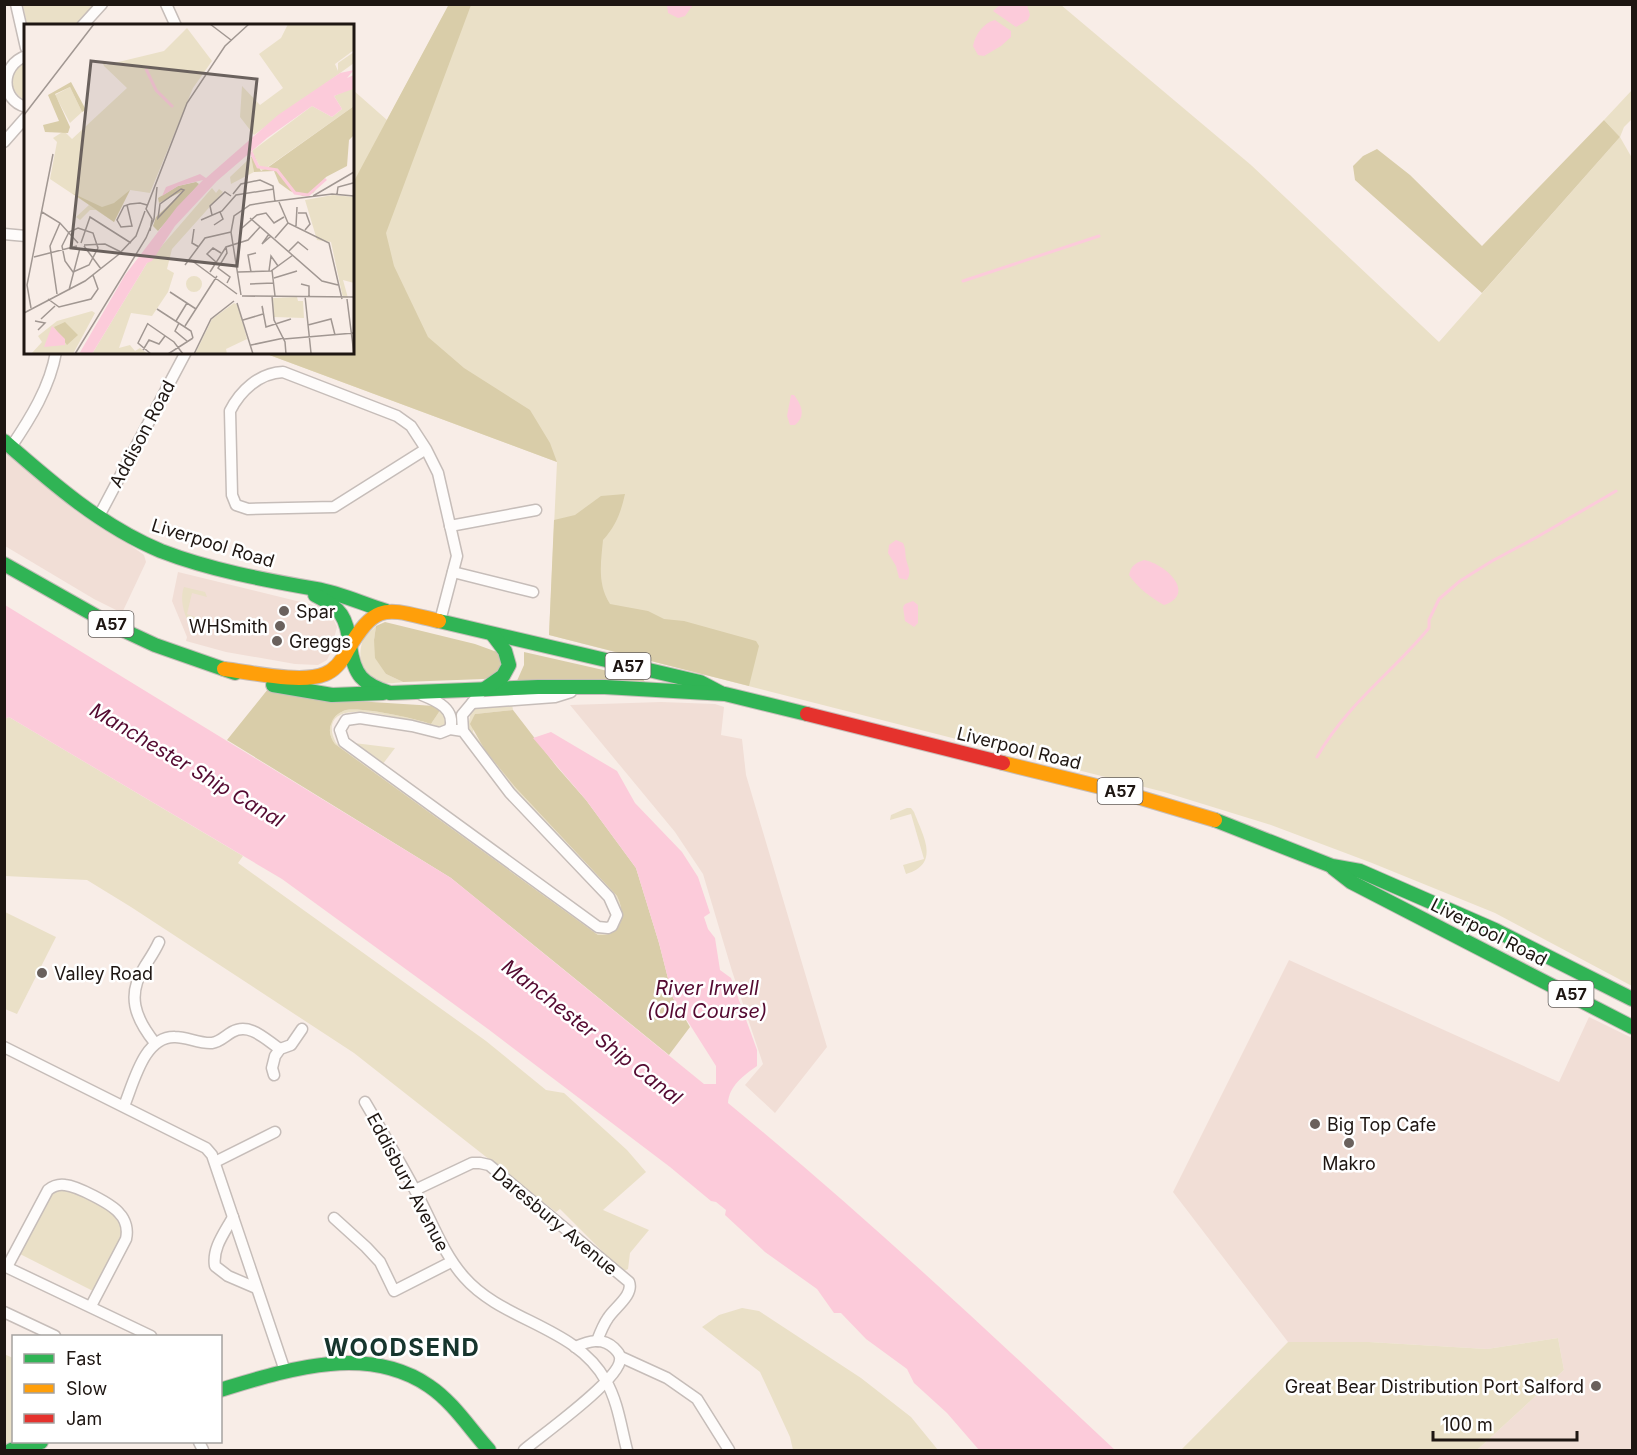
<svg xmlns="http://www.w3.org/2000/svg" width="1637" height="1455" viewBox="0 0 1637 1455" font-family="Inter,sans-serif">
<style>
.built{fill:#f1ded6}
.green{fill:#eae0c7}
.forest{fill:#d9cda9}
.water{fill:#fccbda}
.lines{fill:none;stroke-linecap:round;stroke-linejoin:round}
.stream{stroke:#fccbda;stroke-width:3}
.street-casing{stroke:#c6bdb9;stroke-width:13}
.fast-casing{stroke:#c6bdb9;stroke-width:16}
.slow-casing{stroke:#c6bdb9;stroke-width:16}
.jam-casing{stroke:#c6bdb9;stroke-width:16}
.street{stroke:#fefcfb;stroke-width:10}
.fast{stroke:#30b455;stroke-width:14}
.slow{stroke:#ff9f0a;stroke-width:14}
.jam{stroke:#e5322d;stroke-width:14}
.poi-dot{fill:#6a615d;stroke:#fff;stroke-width:2}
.labels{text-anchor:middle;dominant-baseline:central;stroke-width:5;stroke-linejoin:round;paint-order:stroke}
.shield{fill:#fff;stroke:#625c59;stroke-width:1.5}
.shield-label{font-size:16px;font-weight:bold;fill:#1e1612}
.street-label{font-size:18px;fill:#1e1612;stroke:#fff}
.poi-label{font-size:18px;fill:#1e1612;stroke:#fff;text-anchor:start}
.water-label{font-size:20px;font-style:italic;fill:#540a31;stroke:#fff}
.district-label{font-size:24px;font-weight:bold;letter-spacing:1.5px;fill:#16352d;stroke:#fff}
.inset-river{fill:none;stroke:#fccbda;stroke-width:3}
.inset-road{fill:none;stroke:#a19792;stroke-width:1.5}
.view{fill:#6a615d;fill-opacity:0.15;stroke:#6a615d;stroke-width:3}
.inset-edge{fill:none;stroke:#1e1612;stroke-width:3}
</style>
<rect width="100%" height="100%" fill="#f8ede7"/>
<g class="built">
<path d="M 4,448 L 81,510 L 144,555 L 146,562 L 122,613 L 94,599 L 5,546 Z"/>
<path d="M 178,572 L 321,607 L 330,612 L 337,627 L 330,654 L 327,660 L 318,665 L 295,664 L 226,652 L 186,641 L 187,637 L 172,601 Z"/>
<path d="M 661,702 L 715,704 L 724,707 L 721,735 L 742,739 L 746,775 L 827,1047 L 775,1113 L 745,1085 L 763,1064 L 732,971 L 703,874 L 675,832 L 570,705 Z"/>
<path d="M 1289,960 L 1559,1082 L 1589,1017 L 1632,1038 L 1632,1450 L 1477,1450 L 1564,1370 L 1558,1338 L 1487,1349 L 1369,1342 L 1288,1342 L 1173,1192 Z"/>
</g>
<g class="green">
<path d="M 23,5 L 96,5 L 76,26 L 27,25 Z"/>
<path d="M 449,5 L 1061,5 L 1251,165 L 1439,342 L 1620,137 L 1604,120 L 1632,90 L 1632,119 L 1624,127 L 1620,137 L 1632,158 L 1632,986 L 1495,913 L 1372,863 L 1271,825 L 1164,792 L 549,635 L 557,462 L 264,353 L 352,352 L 353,90 L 387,120 Z"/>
<path d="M 25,62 L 25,100 C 8,92 7,70 25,62 Z"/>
<path d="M 184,587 L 205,592 L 207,597 L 192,593 L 187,614 L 201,619 L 199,629 L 203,630 L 202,634 C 187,630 178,601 184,587 Z"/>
<path d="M 376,626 L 374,640 L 386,674 L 403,682 C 394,683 383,685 374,680 C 359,673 357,649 365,636 C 368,633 373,629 376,626 Z"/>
<path d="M 512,704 L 513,710 L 475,714 L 473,732 L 515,787 L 617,896 C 626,914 623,937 598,935 L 335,744 C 330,737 328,730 332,722 C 334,716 340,712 346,710 C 364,707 413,718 431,724 L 441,709 L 447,717 L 445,726 L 443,728 C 423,727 339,694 332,725 C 331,732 333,737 336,743 L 599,933 C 623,936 623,913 615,897 L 513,790 L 468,728 L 466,722 L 469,721 L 471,712 L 476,707 Z"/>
<path d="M 9,717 L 243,856 L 238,863 L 486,1041 L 546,1090 L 564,1093 L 627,1150 L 646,1172 L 603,1210 L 649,1230 L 630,1253 L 628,1269 L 624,1271 L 616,1265 L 560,1209 L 556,1212 L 354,1053 L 131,907 L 87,880 L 5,876 L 4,719 Z"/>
<path d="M 354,743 L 395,748 L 382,765 Z"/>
<path d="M 907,808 L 911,808 L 914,812 C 923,836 941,864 906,874 L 903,865 L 924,859 L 911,814 L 890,820 L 891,815 Z"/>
<path d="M 5,912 L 56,937 L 17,1014 L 5,1009 Z"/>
<path d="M 64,1187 L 109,1210 L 122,1226 L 122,1234 L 93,1291 L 18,1253 L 54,1188 Z"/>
<path d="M 742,1308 L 759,1311 L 861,1378 L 911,1417 L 938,1450 L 793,1450 L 790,1437 L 760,1372 L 702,1327 L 719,1315 Z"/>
<path d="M 1558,1338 L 1564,1370 L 1477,1450 L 1181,1450 L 1288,1342 L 1369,1342 L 1487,1349 Z"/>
<path d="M 4,1354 L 13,1358 L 14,1442 L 17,1442 L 5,1445 Z"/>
</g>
<g class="forest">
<path d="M 449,4 L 471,5 L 386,233 L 394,266 L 428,337 L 464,368 L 530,410 L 550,443 L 557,462 L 264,353 L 352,352 L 353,183 Z"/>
<path d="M 1604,120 L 1620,137 L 1482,293 L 1355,180 L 1353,166 L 1363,156 L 1377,149 L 1410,175 L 1482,246 Z"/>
<path d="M 625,494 C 621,512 616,526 603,540 C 601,562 597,584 610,604 L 648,611 L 664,619 L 684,621 L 756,641 L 759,646 L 749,686 L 549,635 L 554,520 L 575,515 L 601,496 Z"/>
<path d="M 385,622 L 475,644 L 497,652 L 502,661 L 496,676 L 484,679 L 403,682 L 386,674 L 375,658 L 374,640 L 376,626 Z"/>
<path d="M 524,652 L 643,679 L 645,682 L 516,683 L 524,665 Z"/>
<path d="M 268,689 L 340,700 L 435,706 L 441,709 L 431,724 C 413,718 364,707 346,710 C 340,712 334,716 332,722 C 328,730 330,737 335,744 L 598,935 C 623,937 626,914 617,896 L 515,787 L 485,750 L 470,724 L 475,714 L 513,710 L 557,767 L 586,800 L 636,868 L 659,943 L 673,998 L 690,1027 L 669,1055 L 451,878 L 227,740 Z"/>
</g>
<g class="water">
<path d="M 667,5 L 667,4 L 693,5 L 685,16 L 678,18 L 668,13 Z"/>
<path d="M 1000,5 L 1027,5 L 1030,15 L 1028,20 L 1016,27 L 993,11 Z"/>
<path d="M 995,20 L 1011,31 L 1011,37 L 1001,46 L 984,56 L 978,55 L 973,46 C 975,35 983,23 995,20 Z"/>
<path d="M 791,395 L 794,395 C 802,406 806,416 795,425 L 790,425 L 787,416 Z"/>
<path d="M 896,540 L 903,543 C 906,549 905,553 906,559 C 908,568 912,571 907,580 L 899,578 L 896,566 L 888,553 L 889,545 Z"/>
<path d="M 1144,560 C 1166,564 1197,594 1164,605 C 1151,598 1137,587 1129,575 C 1131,566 1135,563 1144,560 Z"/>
<path d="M 913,601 L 918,605 L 918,623 L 914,627 L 905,621 L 903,607 L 905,604 Z"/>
<path d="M 5,605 L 451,878 L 704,1084 L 716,1084 L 716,1066 L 673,998 L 659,943 L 636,868 L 586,800 L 533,738 L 551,732 L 617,771 L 635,803 L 682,852 L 698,877 L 710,913 L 704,917 L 708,929 L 715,938 L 720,970 L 731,978 L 757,1050 L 757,1066 C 744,1075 729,1086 728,1103 C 862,1213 989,1332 1115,1450 L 979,1450 L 947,1413 L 914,1383 L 907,1369 L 866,1339 L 841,1313 L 834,1313 L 817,1289 L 765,1252 L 725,1215 L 726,1210 L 716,1202 L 711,1201 L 670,1167 L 488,1029 L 282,879 L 9,717 L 5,719 Z"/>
</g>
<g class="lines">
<g class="stream">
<path d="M 963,281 L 1099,236"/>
<path d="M 1317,757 C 1348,703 1391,674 1429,628 L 1429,620 L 1439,599 L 1460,581 L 1492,561 L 1537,537 L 1616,491"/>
</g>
<g class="street-casing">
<g id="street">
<path d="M 16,4 L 26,48"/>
<path d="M 166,4 L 176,26"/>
<path d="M 82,26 L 102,4"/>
<path d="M 26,56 C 0,65 0,100 26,107"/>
<path d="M 4,142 L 26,117"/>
<path d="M 4,234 L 26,236"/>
<path d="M 11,447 C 30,419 50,387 56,352"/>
<path d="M 426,449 L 334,507 L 248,509 L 236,505 L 232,495 L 230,411 C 240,391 259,373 283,372 L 397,416 L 411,426 L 426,449 L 438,473 L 457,556 L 440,621"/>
<path d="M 99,516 L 186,352"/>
<path d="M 450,526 L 536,510"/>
<path d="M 453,572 L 533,592"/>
<path d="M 422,695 C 437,701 456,709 450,729"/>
<path d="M 472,703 L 555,697 L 571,692"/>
<path d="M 463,731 L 450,729 L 440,733 L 412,726 L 360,718 L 346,720 L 340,730 L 344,742 L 598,927 L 608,928 L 612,926 L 617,915 L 609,897 L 510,793 L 463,731 L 462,715 L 483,690"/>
<path d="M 155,1043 C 135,1018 126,995 145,966 C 150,958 155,951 159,942"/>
<path d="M 4,1047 L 206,1148 L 212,1155 L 285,1371"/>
<path d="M 274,1075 L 272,1068 L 275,1056 L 280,1049 L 291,1045 L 302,1029"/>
<path d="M 365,1102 C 382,1131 399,1160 415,1190 C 431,1219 442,1252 464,1277 C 503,1322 576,1326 606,1381 C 618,1402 621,1427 627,1450"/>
<path d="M 124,1106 C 134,1082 144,1036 175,1037 C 187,1037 200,1044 212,1043 C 220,1042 225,1036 232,1032 C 250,1022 266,1040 280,1049"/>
<path d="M 215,1162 L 275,1132"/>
<path d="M 415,1190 L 472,1163 L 480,1163 L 489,1165 L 629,1282 C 634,1295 614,1308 608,1318 C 603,1325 600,1333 597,1341"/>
<path d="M 233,1217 C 225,1232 212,1248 215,1266 L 228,1276 L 256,1288"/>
<path d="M 334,1218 L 366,1247 L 380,1262 L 394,1291 L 451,1262"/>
<path d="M 4,1266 L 151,1336"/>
<path d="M 7,1267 L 48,1190 C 53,1186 58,1184 65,1185 C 77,1186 112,1204 119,1213 C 126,1220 128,1230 126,1239 L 91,1306"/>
<path d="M 4,1312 L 55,1336"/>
<path d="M 621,1357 L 667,1378 L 697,1399 L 729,1450"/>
<path d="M 199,1442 L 203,1450"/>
<path d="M 524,1450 C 542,1435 619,1380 620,1360 C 621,1355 617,1351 614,1348 C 602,1337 589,1341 575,1347"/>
</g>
</g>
<g class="fast-casing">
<g id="fast">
<path d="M 4,441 C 52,483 101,526 161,551 C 210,570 265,580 316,589 C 340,593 363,604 386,611"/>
<path d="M 4,564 L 112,625 L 155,645 L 235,673"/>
<path d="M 315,595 C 341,608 347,617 350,646"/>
<path d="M 439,621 L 700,682 L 721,693"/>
<path d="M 350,646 C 354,675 362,684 390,693 L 538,687 L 605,687 L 725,694 L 807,714"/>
<path d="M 273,685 L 332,695 L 383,693"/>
<path d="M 486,688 L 503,676 L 509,665 L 505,651 L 493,635"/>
<path d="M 1215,820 L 1332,866 L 1360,871 L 1495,930 L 1632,999"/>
<path d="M 1333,868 L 1351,882 L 1632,1027"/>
<path d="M 220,1390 C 286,1370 366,1343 429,1386 C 453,1402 470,1429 489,1450"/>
<path d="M 11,1450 L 41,1442"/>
</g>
</g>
<g class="slow-casing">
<g id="slow">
<path d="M 224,669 C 250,672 301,684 325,674 C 335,670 342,661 347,651 C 377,600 386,609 439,621"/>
<path d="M 1003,763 L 1121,792 L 1215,820"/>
</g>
</g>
<g class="jam-casing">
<path id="jam" d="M 807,714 L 1003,763"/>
</g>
<use href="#street" class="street"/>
<use href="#fast" class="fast"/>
<use href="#slow" class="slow"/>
<use href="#jam" class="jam"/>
</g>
<g class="poi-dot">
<circle cx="284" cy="611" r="6"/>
<circle cx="280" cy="626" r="6"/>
<circle cx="277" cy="641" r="6"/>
<circle cx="42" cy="973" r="6"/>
<circle cx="1315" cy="1124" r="6"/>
<circle cx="1349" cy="1143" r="6"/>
<circle cx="1596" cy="1386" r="6"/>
</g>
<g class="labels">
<g class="shield">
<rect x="88.5" y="611" width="45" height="26" rx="4.5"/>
<rect x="605.5" y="653" width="45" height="26" rx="4.5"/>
<rect x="1097.5" y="778" width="45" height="26" rx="4.5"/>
<rect x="1548.5" y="981" width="45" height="26" rx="4.5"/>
</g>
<g class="shield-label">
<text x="111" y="624">A57</text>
<text x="628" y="666">A57</text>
<text x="1120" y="791">A57</text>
<text x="1571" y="994">A57</text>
</g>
<g class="street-label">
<text transform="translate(142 434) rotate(-62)">Addison Road</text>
<text transform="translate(213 543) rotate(17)">Liverpool Road</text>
<text transform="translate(1019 748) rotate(14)">Liverpool Road</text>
<text transform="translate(1489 932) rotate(27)">Liverpool Road</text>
<text transform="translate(408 1182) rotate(62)">Eddisbury Avenue</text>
<text transform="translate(555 1221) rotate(40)">Daresbury Avenue</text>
</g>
<g class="poi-label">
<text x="296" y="611">Spar</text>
<text x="268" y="626" text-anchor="end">WHSmith</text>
<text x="289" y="641">Greggs</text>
<text x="54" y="973">Valley Road</text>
<text x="1327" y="1124">Big Top Cafe</text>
<text x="1349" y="1163" text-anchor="middle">Makro</text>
<text x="1584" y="1386" text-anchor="end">Great Bear Distribution Port Salford</text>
</g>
<g class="water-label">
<text transform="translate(187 765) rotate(31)">Manchester Ship Canal</text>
<text x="707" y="988">River Irwell<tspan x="707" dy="23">(Old Course)</tspan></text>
<text transform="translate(592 1032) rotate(38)">Manchester Ship Canal</text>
</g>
<g class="district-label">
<text x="402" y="1347">WOODSEND</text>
</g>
</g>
<g transform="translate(24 24)">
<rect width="330" height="330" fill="#f8ede7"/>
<path d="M 264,0 L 330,0 L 330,26 L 311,40 L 314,47 L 314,39 L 330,28 L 330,39 L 230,111 L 216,93 L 218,62 L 236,81 L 259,64 L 235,30 L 257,14 ZM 163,4 L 188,37 L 169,64 L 126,169 L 106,166 L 90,198 L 72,186 L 66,186 L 56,196 L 52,193 L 65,181 L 26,155 L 33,118 L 29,114 L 40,107 L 48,115 L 103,64 L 80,42 L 78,37 L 82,41 L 140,27 ZM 46,63 L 58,88 L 46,99 L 31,71 ZM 330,63 L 330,82 L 238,147 L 228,127 L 288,82 L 308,93 L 318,85 L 310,72 ZM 227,133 L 230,148 L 207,160 L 206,153 ZM 188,164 L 192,169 L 195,165 L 199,168 L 148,225 L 143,245 L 150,249 L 144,268 L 128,292 L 107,289 L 95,324 L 106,321 L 111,327 L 116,324 L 124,330 L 68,330 L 123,239 ZM 309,171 L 330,173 L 330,259 L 319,256 L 324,274 L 319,274 L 307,218 L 293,216 L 281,176 ZM162 260a8 8 0 1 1 16 0a8 8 0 1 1-16 0ZM 273,273 L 274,277 L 279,277 L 280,294 L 250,293 L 249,274 ZM 210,279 L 214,281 L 223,315 L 202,325 L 203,330 L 171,330 L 188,295 ZM 68,287 L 71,289 L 49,330 L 7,330 L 18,318 L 14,312 L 33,297 Z" fill="#eae0c7"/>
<path d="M 47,58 L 62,86 L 58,88 L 46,63 L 31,70 L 46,103 L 44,109 L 21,108 L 19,101 L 35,97 L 24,71 ZM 330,82 L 330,111 L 325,116 L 323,142 L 302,153 L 289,169 L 279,172 L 266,167 L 255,159 L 250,147 L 230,148 L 227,133 L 230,131 L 237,147 L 243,144 ZM 172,158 L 175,160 L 134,207 L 129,202 L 132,193 L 161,166 L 135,179 L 134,174 L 154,162 ZM 106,166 L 90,198 L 48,169 L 78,183 L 90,179 ZM 41,298 L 54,311 L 43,321 L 30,303 Z" fill="#d9cda9"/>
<path d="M 330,46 L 323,54 L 330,51 L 329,65 L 310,72 L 318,85 L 308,93 L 288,82 L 243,114 L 193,157 L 151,202 L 128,237 L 123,239 L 68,330 L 55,330 L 101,251 L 153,183 L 179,156 L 154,162 L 138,172 L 142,163 L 176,150 L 182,154 L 254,91 L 316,49 ZM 28,302 L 41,315 L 41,321 L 20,323 Z" fill="#fccbda"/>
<path class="inset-river" d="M 122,45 L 132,66 L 149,83M 227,128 L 234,143 L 253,146 L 271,169 L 284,171 L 302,155"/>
<path class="inset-road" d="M 186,0 L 207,16M 0,91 L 70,0M 157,165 L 160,166 L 134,194 L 136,180 ZM 209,170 L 217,160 L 236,156 L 249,162 L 251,178M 313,170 L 314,163 L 329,159M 289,172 L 330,148M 255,178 L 264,199 L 305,219 L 318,275M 103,181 L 108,202 L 97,203 L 93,196 L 100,182 L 106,180 L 116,179 L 123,181M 18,188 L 36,199 L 54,219M 274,189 L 282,189 L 286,200 L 281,206M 188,191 L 186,182 L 201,168 L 207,172M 226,194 L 298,257 L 314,261M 177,196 L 198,187 L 212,171 L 250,165M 190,201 L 199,195 L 196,188M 272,202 L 273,183M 54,204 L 69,209 L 74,224 L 65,241 L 49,248 L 41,237 L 38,222 L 45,208 ZM 218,204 L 233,191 L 242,189 L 250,199 L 260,193M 170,205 L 168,219 L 175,223M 126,207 L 128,195 L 122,185 L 163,79 L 201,22 L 225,0M 245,210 L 238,220 L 247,212M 251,214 L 264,199M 57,219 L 66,193 L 107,219M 60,221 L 81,220 L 97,228M 60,222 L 77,245M 202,223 L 203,229 L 194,244 L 206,253 L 203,259M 265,227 L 274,218 L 284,226M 10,233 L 53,222M 167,236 L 213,270M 192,238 L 183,230 L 189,224 L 197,229M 161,241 L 181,214 L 207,208M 248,246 L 251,272M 245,247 L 247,232 L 254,242M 186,248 L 202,223 L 224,216 L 236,203M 214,248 L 247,247 L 269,231M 227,248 L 224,231 L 232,229M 250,254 L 273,247M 226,260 L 250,259M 277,260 L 285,262 L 285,272M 45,266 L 56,224M 146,268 L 172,285M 33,270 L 26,222 L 36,199M 217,271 L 207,208 L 210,192 L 226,181 L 244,178 L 308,170 L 330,172M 218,272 L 330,273M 248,272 L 250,296 L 261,318 L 262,330M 281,272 L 287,329M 24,275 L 35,283 L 67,275 L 74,265 L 69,251M 323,275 L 330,330M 213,279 L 229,330M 7,284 L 3,261 L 29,130M 133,285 L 167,307 L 169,314M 239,286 L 238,282 L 242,303 L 267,295M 0,289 L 61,257 L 94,231 L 112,212 L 121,187M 17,295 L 31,282M 219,296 L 239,290M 11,297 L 21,299 L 14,306M 152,297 L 163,279M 124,299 L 114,319 L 127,330M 155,299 L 151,307 L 163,317M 124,300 L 150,318 L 159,330M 284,301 L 307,295 L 311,311M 161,302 L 193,252M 260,315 L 330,309M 227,321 L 260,314M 119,326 L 125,316 L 135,320 L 141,312M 51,330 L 122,214 L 130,195 L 133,163M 144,330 L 169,314M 170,330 L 187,295 L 210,277"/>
<path class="view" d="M 67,37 L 233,55 L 213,242 L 47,224 Z"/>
<rect width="330" height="330" class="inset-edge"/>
</g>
<rect width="1637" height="1455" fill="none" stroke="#1e1612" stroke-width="12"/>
<rect x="12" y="1335" width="210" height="108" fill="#ffffff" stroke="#a5a2a0" stroke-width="1.5"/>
<rect x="24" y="1354" width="30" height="9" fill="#30b455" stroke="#a5a2a0" stroke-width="1.5"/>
<text x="66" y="1365" font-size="18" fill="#1e1612">Fast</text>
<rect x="24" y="1384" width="30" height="9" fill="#ff9f0a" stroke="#a5a2a0" stroke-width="1.5"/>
<text x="66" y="1395" font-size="18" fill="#1e1612">Slow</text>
<rect x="24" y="1414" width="30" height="9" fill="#e5322d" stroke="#a5a2a0" stroke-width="1.5"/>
<text x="66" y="1425" font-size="18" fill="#1e1612">Jam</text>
<path d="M1433 1431v9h144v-9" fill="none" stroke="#1e1612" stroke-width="3"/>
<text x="1442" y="1431" font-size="18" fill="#1e1612" stroke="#ffffff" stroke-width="4.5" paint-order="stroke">100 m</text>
</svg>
